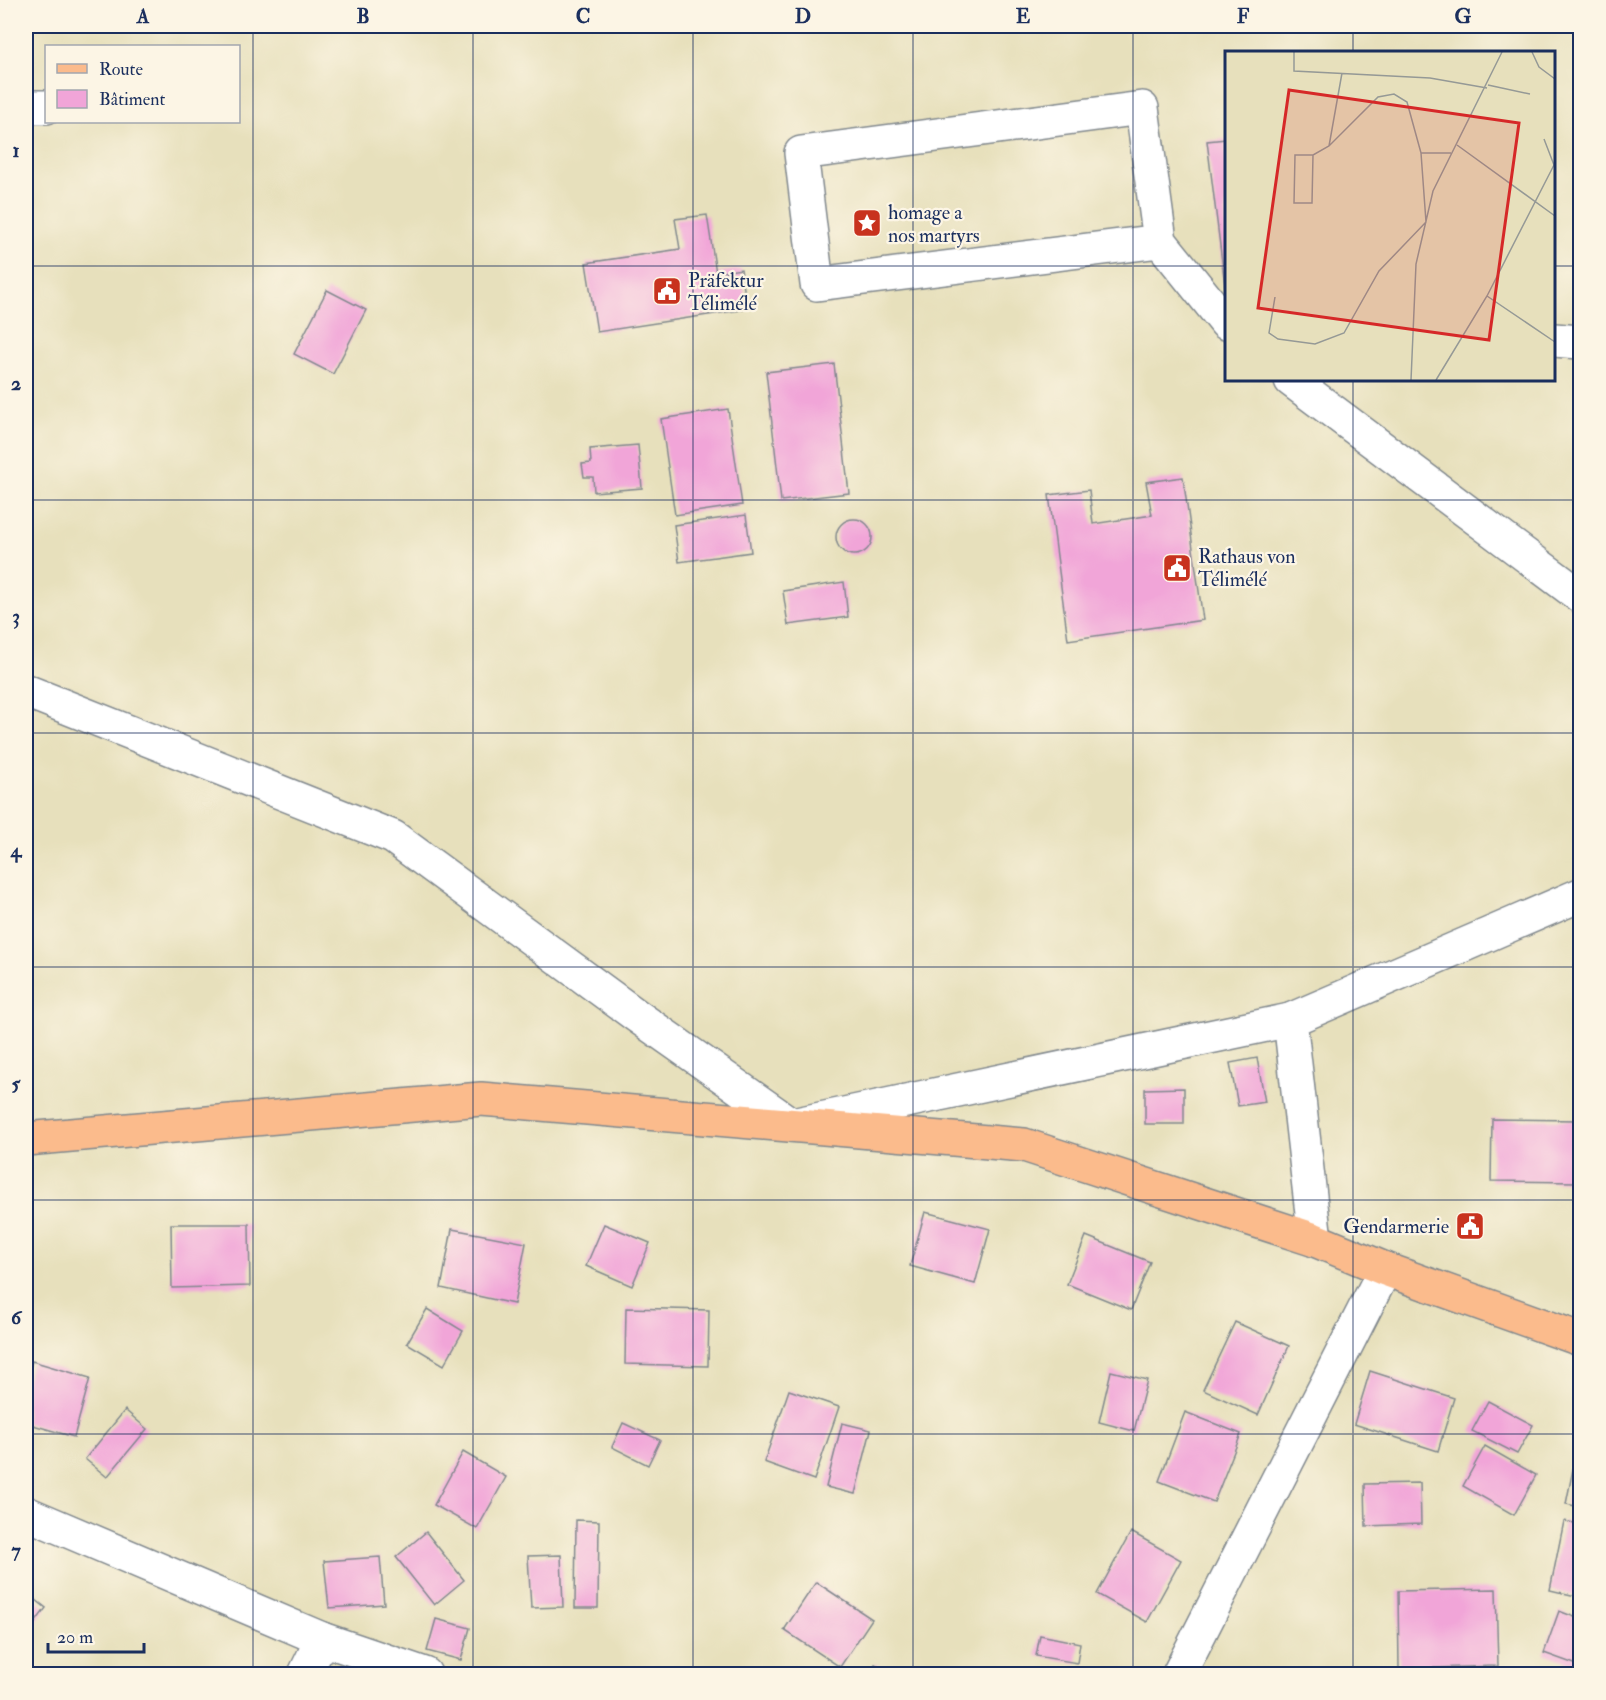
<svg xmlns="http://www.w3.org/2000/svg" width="1606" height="1700" viewBox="0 0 1606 1700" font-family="'IM FELL Double Pica',serif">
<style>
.building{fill:#f1a5d8}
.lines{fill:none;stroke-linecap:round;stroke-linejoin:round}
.minor-casing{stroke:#81888d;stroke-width:36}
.major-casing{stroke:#81888d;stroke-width:36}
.minor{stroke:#fff;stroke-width:33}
.major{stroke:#fbbb8c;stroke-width:33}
.grid{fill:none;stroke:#1b2f5e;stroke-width:1.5;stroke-opacity:0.55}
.labels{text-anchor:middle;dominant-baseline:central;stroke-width:4.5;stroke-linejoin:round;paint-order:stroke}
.poi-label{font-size:20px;fill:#1b2f5e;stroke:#fcf5e5;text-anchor:start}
.inset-road{fill:none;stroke:#959996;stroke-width:1.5}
.view{fill:#d62828;fill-opacity:0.15;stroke:#d62828;stroke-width:3}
.inset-edge{fill:none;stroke:#1b2f5e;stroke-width:3}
.neatline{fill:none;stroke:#1b2f5e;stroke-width:2}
.grid-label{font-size:20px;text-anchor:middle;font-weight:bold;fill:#1b2f5e}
</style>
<rect width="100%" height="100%" fill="#fcf5e5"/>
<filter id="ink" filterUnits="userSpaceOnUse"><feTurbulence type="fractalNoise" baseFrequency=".0167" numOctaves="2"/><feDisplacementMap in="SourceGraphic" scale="12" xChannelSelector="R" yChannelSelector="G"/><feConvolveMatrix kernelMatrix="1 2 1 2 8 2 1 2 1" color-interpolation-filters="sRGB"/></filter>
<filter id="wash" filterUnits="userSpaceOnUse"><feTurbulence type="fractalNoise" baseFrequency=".008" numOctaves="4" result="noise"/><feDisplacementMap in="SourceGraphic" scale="24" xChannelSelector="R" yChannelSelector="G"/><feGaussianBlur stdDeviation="1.35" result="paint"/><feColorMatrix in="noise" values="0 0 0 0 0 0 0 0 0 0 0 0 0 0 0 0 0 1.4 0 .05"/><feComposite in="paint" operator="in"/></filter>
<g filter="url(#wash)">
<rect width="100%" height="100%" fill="#e7e0bc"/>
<g id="blocks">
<g class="building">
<path d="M 1226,139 L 1226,286 L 1225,286 L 1207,141 Z"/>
<path d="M 707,215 L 716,273 L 741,269 L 747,309 L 597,332 L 586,263 L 680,249 L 675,219 Z"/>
<path d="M 327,290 L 366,310 L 333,374 L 294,354 Z"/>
<path d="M 834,364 L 849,493 L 781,501 L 766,372 Z"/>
<path d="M 728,409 L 742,505 L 675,515 L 661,419 Z"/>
<path d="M 638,445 L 642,488 L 594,492 L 593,477 L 584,477 L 582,464 L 591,463 L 590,449 Z"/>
<path d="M 1183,477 L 1203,620 L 1068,640 L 1049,495 L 1089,490 L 1093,524 L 1152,515 L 1146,482 Z"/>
<path d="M 746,515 L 751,552 L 679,562 L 674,525 Z"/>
<circle cx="854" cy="537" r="18"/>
<path d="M 844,582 L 848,617 L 788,625 L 783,591 Z"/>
<path d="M 1257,1058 L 1265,1102 L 1238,1106 L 1230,1063 Z"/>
<path d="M 1184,1088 L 1184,1124 L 1145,1124 L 1145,1089 Z"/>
<path d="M 1492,1119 L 1578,1120 L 1577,1182 L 1491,1181 Z"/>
<path d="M 925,1212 L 990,1229 L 975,1284 L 910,1266 Z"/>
<path d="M 171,1224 L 249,1224 L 250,1286 L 172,1288 Z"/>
<path d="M 604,1224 L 650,1243 L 632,1286 L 586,1266 Z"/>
<path d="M 452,1229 L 526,1243 L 514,1304 L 441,1288 Z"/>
<path d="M 1086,1236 L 1150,1262 L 1131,1310 L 1067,1284 Z"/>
<path d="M 626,1308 L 709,1310 L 708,1366 L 625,1364 Z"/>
<path d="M 427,1309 L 463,1331 L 444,1365 L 407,1343 Z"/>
<path d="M 1235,1322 L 1289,1346 L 1258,1415 L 1203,1390 Z"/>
<path d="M 32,1361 L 90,1378 L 74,1437 L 26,1423 L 26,1383 Z"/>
<path d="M 1111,1371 L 1147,1380 L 1134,1431 L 1099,1422 Z"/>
<path d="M 1370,1371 L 1454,1398 L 1438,1451 L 1354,1424 Z"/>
<path d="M 789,1390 L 839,1407 L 814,1480 L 764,1462 Z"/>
<path d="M 1488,1401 L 1533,1425 L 1517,1454 L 1472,1431 Z"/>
<path d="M 125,1410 L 147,1429 L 107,1477 L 85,1459 Z"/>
<path d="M 1185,1412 L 1241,1434 L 1214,1502 L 1159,1481 Z"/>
<path d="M 623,1423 L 660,1440 L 648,1465 L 612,1447 Z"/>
<path d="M 842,1423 L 871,1430 L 855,1494 L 826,1487 Z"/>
<path d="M 1485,1446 L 1536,1475 L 1514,1515 L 1463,1486 Z"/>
<path d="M 463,1452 L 506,1477 L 477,1529 L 434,1505 Z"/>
<path d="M 1573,1469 L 1580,1470 L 1580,1507 L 1566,1504 Z"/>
<path d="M 1420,1483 L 1421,1524 L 1366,1526 L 1365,1484 Z"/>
<path d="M 576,1520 L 599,1521 L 598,1608 L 575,1608 Z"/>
<path d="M 1564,1521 L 1580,1524 L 1580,1597 L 1550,1590 Z"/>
<path d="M 426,1532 L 464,1580 L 434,1605 L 396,1557 Z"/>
<path d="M 1131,1532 L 1181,1560 L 1147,1622 L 1097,1594 Z"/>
<path d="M 561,1555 L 563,1607 L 531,1608 L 528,1556 Z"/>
<path d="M 380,1557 L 384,1604 L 329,1608 L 324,1561 Z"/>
<path d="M 816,1582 L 872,1619 L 840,1667 L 784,1630 Z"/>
<path d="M 1496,1589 L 1498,1666 L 1399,1669 L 1398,1591 Z"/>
<path d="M 26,1592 L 46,1608 L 26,1635 Z"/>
<path d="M 1559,1611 L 1580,1619 L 1580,1666 L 1544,1653 Z"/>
<path d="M 436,1619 L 470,1628 L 461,1660 L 427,1651 Z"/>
<path d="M 1040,1635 L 1080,1643 L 1077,1663 L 1036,1656 Z"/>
<path d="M 875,1664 L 894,1674 L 869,1674 Z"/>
</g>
</g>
</g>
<g filter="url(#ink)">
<use href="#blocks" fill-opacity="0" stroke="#81888d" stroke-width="1.5"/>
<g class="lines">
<g class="minor-casing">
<g id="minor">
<path d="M 26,107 L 46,107"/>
<path d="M 1160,241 L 817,284 L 801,153 L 1142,108 L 1160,241 L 1226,323"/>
<path d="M 1554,340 L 1580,342"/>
<path d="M 1291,380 L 1580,596"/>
<path d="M 26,691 L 393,837 L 637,1016 L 792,1125 L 1290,1020"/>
<path d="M 1315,1240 L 1290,1020 L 1580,895"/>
<path d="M 26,1513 L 322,1639 L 425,1674"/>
<path d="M 305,1674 L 322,1639"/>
<path d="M 1179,1674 L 1385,1269"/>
</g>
</g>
<g class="major-casing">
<path id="major" d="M 26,1139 L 481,1099 L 1024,1145 L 1315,1240 L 1385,1269 L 1580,1339"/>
</g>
<use href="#minor" class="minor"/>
<use href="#major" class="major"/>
</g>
</g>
<path class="grid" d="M 253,26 L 253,1674M 473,26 L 473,1674M 693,26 L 693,1674M 913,26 L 913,1674M 1133,26 L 1133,1674M 1353,26 L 1353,52M 26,266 L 1226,266M 1554,266 L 1580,266M 1353,380 L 1353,1674M 26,500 L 1580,500M 26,733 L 1580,733M 26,967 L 1580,967M 26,1200 L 1580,1200M 26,1434 L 1580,1434"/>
<defs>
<g id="sight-square" transform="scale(1.5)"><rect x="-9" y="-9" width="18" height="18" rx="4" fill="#c8321e" stroke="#fcf5e5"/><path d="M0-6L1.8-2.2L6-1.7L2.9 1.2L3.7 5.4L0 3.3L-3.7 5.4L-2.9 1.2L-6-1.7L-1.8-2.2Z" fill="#fff"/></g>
<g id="civic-square" transform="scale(1.5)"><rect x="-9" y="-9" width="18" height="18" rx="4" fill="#c8321e" stroke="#fcf5e5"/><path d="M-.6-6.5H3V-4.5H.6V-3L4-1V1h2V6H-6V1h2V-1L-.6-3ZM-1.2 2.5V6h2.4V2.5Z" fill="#fff"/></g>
</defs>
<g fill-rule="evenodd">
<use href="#sight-square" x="867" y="223"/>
<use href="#civic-square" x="667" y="291"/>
<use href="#civic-square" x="1177" y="568"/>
<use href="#civic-square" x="1470" y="1226"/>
</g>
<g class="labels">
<g class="poi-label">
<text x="888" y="212">homage a<tspan x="888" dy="23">nos martyrs</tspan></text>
<text x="688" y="280">Präfektur<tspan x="688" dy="23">Télimélé</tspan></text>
<text x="1198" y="556">Rathaus von<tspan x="1198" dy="23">Télimélé</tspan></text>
<text x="1449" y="1226" text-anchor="end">Gendarmerie</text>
</g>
</g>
<g transform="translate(1225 51)">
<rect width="330" height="330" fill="#e7e0bc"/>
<path class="inset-road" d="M 69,1 L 69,20 L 205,27 L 262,37M 307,1 L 314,16 L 330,28M 263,34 L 305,43M 319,88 L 329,114M 232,94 L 330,165M 104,95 L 117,22M 88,104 L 70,104 L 69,152 L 87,152 L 88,104 L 104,95 L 153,46 L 169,43 L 182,51 L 196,102 L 226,102M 262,245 L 330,291M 50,246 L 44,282 L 53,288 L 90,293 L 119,282 L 154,220 L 201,171 L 196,102M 186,329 L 191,213 L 208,140 L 277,1M 211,329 L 262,245 L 330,112"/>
<path class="view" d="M 64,39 L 294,72 L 264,289 L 33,257 Z"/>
<rect width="330" height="330" class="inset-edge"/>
</g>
<rect width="1606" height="1700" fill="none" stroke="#fcf5e5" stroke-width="66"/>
<rect x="45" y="45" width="195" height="78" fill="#fcf5e5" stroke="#a2a6af" stroke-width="1.5"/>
<rect x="57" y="64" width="30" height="9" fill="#fbbb8c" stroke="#a2a6af" stroke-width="1.5"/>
<text x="99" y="75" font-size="18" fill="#1b2f5e">Route</text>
<rect x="57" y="90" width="30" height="18" fill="#f1a5d8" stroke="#a2a6af" stroke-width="1.5"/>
<text x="99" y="105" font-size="18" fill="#1b2f5e">Bâtiment</text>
<path d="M48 1643v9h96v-9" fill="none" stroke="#1b2f5e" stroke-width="3"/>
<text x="57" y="1643" font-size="18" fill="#1b2f5e" stroke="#fcf5e5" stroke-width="4.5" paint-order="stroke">20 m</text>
<rect x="33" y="33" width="1540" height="1634" class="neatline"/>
<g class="grid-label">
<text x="143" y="23">A</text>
<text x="363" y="23">B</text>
<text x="583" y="23">C</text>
<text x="803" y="23">D</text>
<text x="1023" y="23">E</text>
<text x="1243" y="23">F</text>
<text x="1463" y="23">G</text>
<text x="16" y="157">1</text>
<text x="16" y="390">2</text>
<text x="16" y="623">3</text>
<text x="16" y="857">4</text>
<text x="16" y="1090">5</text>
<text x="16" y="1324">6</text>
<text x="16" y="1557">7</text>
</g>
</svg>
